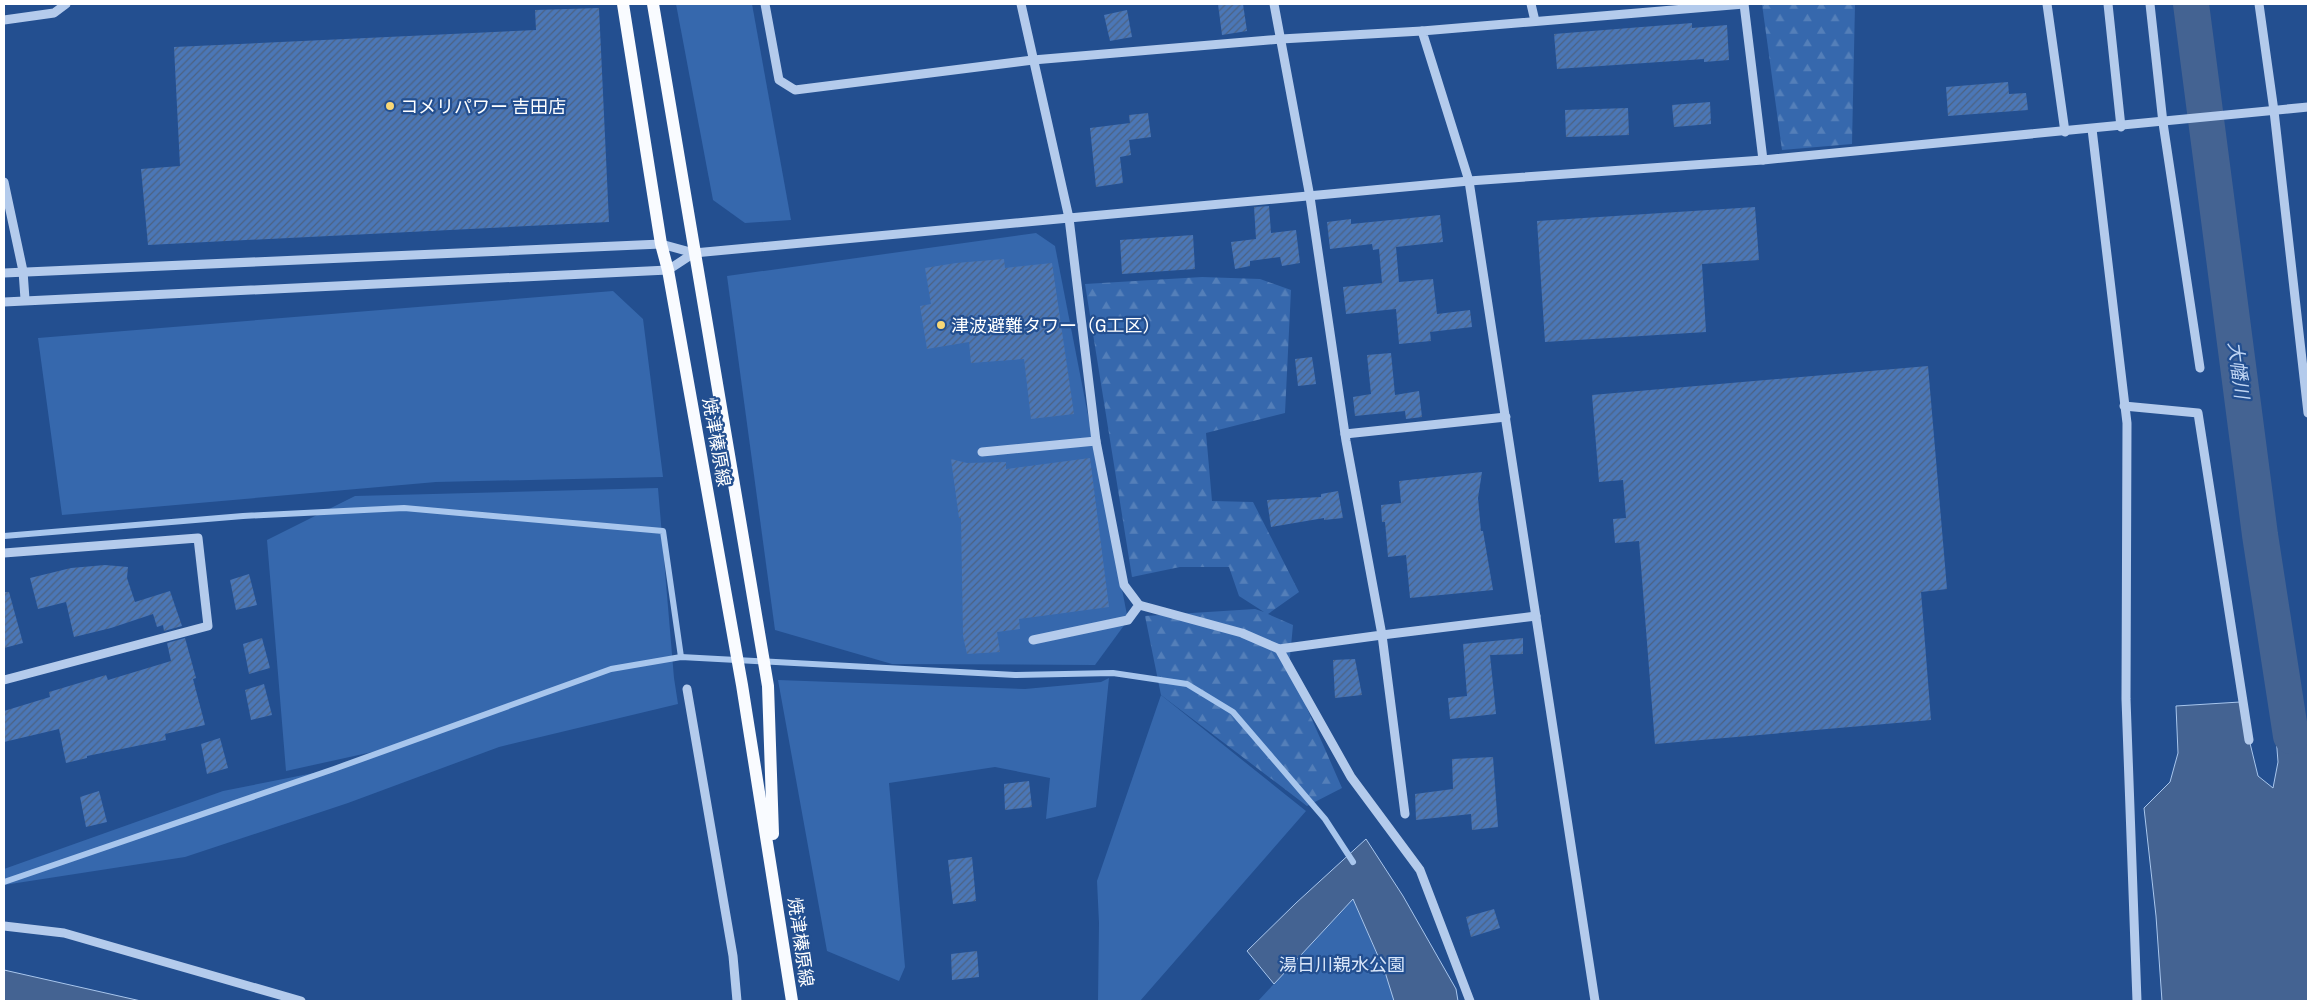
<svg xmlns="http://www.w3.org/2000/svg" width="2312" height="1005" viewBox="0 0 2312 1005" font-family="'Archivo Narrow','Noto Sans JP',sans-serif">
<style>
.green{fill:#3668ad}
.forest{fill:url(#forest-firs)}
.water{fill:#446392;stroke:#a8c6ed}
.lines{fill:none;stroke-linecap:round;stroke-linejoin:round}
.stream{stroke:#a8c6ed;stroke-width:6}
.river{stroke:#446392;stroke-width:36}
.building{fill:url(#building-hatch)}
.minor{stroke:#b4cbec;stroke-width:9}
.major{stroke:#f9fbff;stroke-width:12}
.poi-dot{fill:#f8d776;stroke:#234f90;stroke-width:2}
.labels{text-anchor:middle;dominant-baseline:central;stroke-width:4.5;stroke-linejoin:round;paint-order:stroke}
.poi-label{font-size:18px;fill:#fff;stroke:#234f90;text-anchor:start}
.street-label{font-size:18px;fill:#fff;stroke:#234f90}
.park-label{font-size:18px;fill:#d9e6f9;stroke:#234f90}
.water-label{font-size:19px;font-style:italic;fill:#c0d5f3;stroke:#234f90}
</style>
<defs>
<pattern id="forest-firs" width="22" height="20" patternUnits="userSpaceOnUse" patternTransform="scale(1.25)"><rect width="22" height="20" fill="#3668ad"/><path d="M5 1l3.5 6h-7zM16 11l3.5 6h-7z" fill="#547fb9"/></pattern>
<pattern id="building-hatch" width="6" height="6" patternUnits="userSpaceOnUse" patternTransform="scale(1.25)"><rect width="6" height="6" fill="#4b77b7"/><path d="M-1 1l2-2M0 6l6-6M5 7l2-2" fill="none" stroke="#4c6282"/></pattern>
</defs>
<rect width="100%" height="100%" fill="#234f90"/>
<g class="green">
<path d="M 676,4 L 752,4 L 791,220 L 745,223 L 713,200 Z"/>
<path d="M 1036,233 L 1055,246 L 1128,620 L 1095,665 L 892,664 L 775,630 L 727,276 Z"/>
<path d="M 613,291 L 643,319 L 663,477 L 436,482 L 62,515 L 38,338 Z"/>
<path d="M 658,488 L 674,678 L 678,704 L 499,747 L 348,803 L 185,857 L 4,885 L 4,869 L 223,791 L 334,769 L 395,747 L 286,771 L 267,540 L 355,496 Z"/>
<path d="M 1109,678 L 1096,807 L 1046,819 L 1050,778 L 995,767 L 889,783 L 905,967 L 899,981 L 827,951 L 778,680 L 1025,689 L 1101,682 Z"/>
<path d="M 1161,695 L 1306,811 L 1140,1001 L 1098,1001 L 1099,923 L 1097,881 Z"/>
<path d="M 1353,899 L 1397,1001 L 1258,1001 Z"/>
</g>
<g class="forest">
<path d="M 1762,4 L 1855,4 L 1852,144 L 1782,150 Z"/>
<path d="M 1202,277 L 1260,279 L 1291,290 L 1285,413 L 1206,433 L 1212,501 L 1253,502 L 1299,592 L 1268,614 L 1293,625 L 1289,667 L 1342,788 L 1307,806 L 1161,695 L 1145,616 L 1255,609 L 1264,612 L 1239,596 L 1229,567 L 1180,567 L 1132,577 L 1085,284 Z"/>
</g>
<g class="water">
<path d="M 2240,702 L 2258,776 L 2273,788 L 2278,762 L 2276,736 L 2291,736 L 2308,741 L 2308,1001 L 2162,1001 L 2156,916 L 2144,808 L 2170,782 L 2178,753 L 2176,706 Z"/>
<path d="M 1366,839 L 1403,896 L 1456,989 L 1458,1001 L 1394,1001 L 1385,972 L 1353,899 L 1274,984 L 1247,951 L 1296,903 Z"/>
<path d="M 4,970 L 141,1001 L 4,1001 Z"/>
</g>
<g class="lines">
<g class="stream">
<path d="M 4,536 L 243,516 L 404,508 L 663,531 L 681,657"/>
<path d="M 4,882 L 334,769 L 611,669 L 681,657 L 1015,675 L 1113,673 L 1187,684 L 1233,712 L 1325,819 L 1353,862"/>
</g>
<path class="river" d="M 2191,4 L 2260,535 L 2291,736"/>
</g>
<g class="building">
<path d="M 1218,4 L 1243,4 L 1247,31 L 1222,35 Z"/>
<path d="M 599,8 L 609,222 L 148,245 L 141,169 L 180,166 L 174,47 L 536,30 L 535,10 Z"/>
<path d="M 1127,10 L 1132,37 L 1110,41 L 1104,15 Z"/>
<path d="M 1692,23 L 1692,28 L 1727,25 L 1729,60 L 1704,62 L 1704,59 L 1557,69 L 1554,34 Z"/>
<path d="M 2008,82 L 2009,94 L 2026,93 L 2028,110 L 1948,116 L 1946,87 Z"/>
<path d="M 1710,102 L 1711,124 L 1674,127 L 1672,105 Z"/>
<path d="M 1628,108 L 1629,135 L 1566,137 L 1565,110 Z"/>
<path d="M 1148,113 L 1151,137 L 1129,140 L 1131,155 L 1120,157 L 1123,183 L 1096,187 L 1090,128 L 1130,123 L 1129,115 Z"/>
<path d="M 1269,206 L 1271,233 L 1296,230 L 1300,263 L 1282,266 L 1280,257 L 1250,261 L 1250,266 L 1235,269 L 1231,242 L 1256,239 L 1254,207 Z"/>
<path d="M 1755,207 L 1759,260 L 1702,264 L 1706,332 L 1545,342 L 1537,221 Z"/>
<path d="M 1440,215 L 1443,242 L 1396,247 L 1399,282 L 1433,279 L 1437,314 L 1470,310 L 1472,327 L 1430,332 L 1431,341 L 1399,344 L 1396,309 L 1346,314 L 1343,287 L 1382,283 L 1379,249 L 1373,250 L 1372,244 L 1330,249 L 1327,222 L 1351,219 L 1351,224 Z"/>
<path d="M 1193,235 L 1195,269 L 1122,274 L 1120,240 Z"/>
<path d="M 1004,259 L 1005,268 L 1052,263 L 1074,414 L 1031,419 L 1024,359 L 971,363 L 969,342 L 927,349 L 920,306 L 931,304 L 925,268 L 956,263 Z"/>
<path d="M 1391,353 L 1395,395 L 1419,391 L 1422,417 L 1406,419 L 1405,411 L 1355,416 L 1353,397 L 1371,394 L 1367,355 Z"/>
<path d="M 1312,357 L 1316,384 L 1298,386 L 1295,359 Z"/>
<path d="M 1928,366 L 1947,589 L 1921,592 L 1931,720 L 1655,744 L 1639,541 L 1615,543 L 1613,519 L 1626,518 L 1623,480 L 1599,482 L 1592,395 Z"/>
<path d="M 1090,458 L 1109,607 L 1019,619 L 1020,629 L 997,632 L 1000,652 L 967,654 L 963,636 L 961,518 L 959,518 L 951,459 L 967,463 L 1006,462 L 1006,469 Z"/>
<path d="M 1482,472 L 1478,498 L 1481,531 L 1483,531 L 1493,590 L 1410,598 L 1406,555 L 1388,557 L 1385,522 L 1382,522 L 1381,505 L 1401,503 L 1399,481 Z"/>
<path d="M 1338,491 L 1343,518 L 1324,520 L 1324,518 L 1271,527 L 1267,500 L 1321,497 L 1321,494 Z"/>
<path d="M 105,565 L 128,567 L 127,578 L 135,602 L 170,591 L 182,626 L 164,631 L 163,625 L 157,627 L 153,614 L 111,628 L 74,637 L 66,602 L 38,609 L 30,578 L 71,568 Z"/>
<path d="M 249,574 L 257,605 L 236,610 L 230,580 Z"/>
<path d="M 4,592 L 9,592 L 23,643 L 4,648 Z"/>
<path d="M 185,638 L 196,678 L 193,679 L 205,725 L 165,734 L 166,740 L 87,756 L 87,758 L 66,763 L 59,729 L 4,742 L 4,711 L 50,697 L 49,692 L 106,675 L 108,680 L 171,661 L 167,643 Z"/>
<path d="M 262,638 L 270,668 L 249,674 L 243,644 Z"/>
<path d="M 1523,638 L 1523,654 L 1490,655 L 1496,714 L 1450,719 L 1448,698 L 1467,696 L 1463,644 Z"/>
<path d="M 1355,659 L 1362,695 L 1335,698 L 1333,660 Z"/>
<path d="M 264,684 L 272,715 L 251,720 L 245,690 Z"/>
<path d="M 220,738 L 228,768 L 207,774 L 201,744 Z"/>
<path d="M 1493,757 L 1498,827 L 1472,830 L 1471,814 L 1416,820 L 1415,794 L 1453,789 L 1452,759 Z"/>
<path d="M 1029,781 L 1032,807 L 1005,810 L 1004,784 Z"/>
<path d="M 99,791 L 107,822 L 86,827 L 80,797 Z"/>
<path d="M 972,857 L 976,901 L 953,904 L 948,860 Z"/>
<path d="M 1494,909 L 1500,928 L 1471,937 L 1466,917 Z"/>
<path d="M 977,951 L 979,977 L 952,980 L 951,954 Z"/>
</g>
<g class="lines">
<g class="minor">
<path d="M 765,4 L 779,80 L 795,90 L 1033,60 L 1281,39 L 1422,31"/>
<path d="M 1021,4 L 1069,218 L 1469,181 L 1763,160 L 2308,107"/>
<path d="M 1531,4 L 1535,21"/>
<path d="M 1744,4 L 1763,160"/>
<path d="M 2047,4 L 2065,132"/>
<path d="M 2108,4 L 2121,127"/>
<path d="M 2150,4 L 2163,123 L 2200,368"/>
<path d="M 2259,4 L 2274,111 L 2308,413"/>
<path d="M 4,20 L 54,13 L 66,4"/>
<path d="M 2092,129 L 2127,423 L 2126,699 L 2137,1001"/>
<path d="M 4,182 L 23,271 L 25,299"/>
<path d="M 4,273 L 661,244 L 694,253 L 1069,218 L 1096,441 L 1124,585 L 1139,605 L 1128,620 L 1033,640"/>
<path d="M 4,302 L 668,270 L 694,253"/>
<path d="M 2124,406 L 2198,413 L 2249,740"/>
<path d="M 1345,434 L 1506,417"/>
<path d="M 982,452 L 1096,441"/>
<path d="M 4,553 L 198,538 L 208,626 L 4,680"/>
<path d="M 1139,605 L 1242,633 L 1279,649 L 1382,635 L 1346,441 L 1310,197 L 1274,4"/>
<path d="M 1279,649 L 1351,777 L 1420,870 L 1470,1001"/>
<path d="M 687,689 L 733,956 L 737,1001"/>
<path d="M 1405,814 L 1382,635 L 1536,616"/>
<path d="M 4,926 L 64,933 L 301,1001"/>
<path d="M 1595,1001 L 1469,181 L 1422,31 L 1744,4"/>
</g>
<g class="major">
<path d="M 623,4 L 661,244 L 668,270 L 742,685 L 792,1001"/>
<path d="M 653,4 L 768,686 L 773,834"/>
</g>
</g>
<g class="poi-dot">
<circle cx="390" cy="106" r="5"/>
<circle cx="941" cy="325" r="5"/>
</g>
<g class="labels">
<g class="poi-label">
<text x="400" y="106">コメリパワー 吉田店</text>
<text x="951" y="325">津波避難タワー（G工区）</text>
</g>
<g class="street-label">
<text transform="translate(717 442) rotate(80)">焼津榛原線</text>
<text transform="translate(801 942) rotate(82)">焼津榛原線</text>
</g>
<g class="park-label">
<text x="1342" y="964">湯日川親水公園</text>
</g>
<g class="water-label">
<text transform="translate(2239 370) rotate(83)">大幡川</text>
</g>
</g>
<rect width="2312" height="1005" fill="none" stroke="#ffffff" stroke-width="10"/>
</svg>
